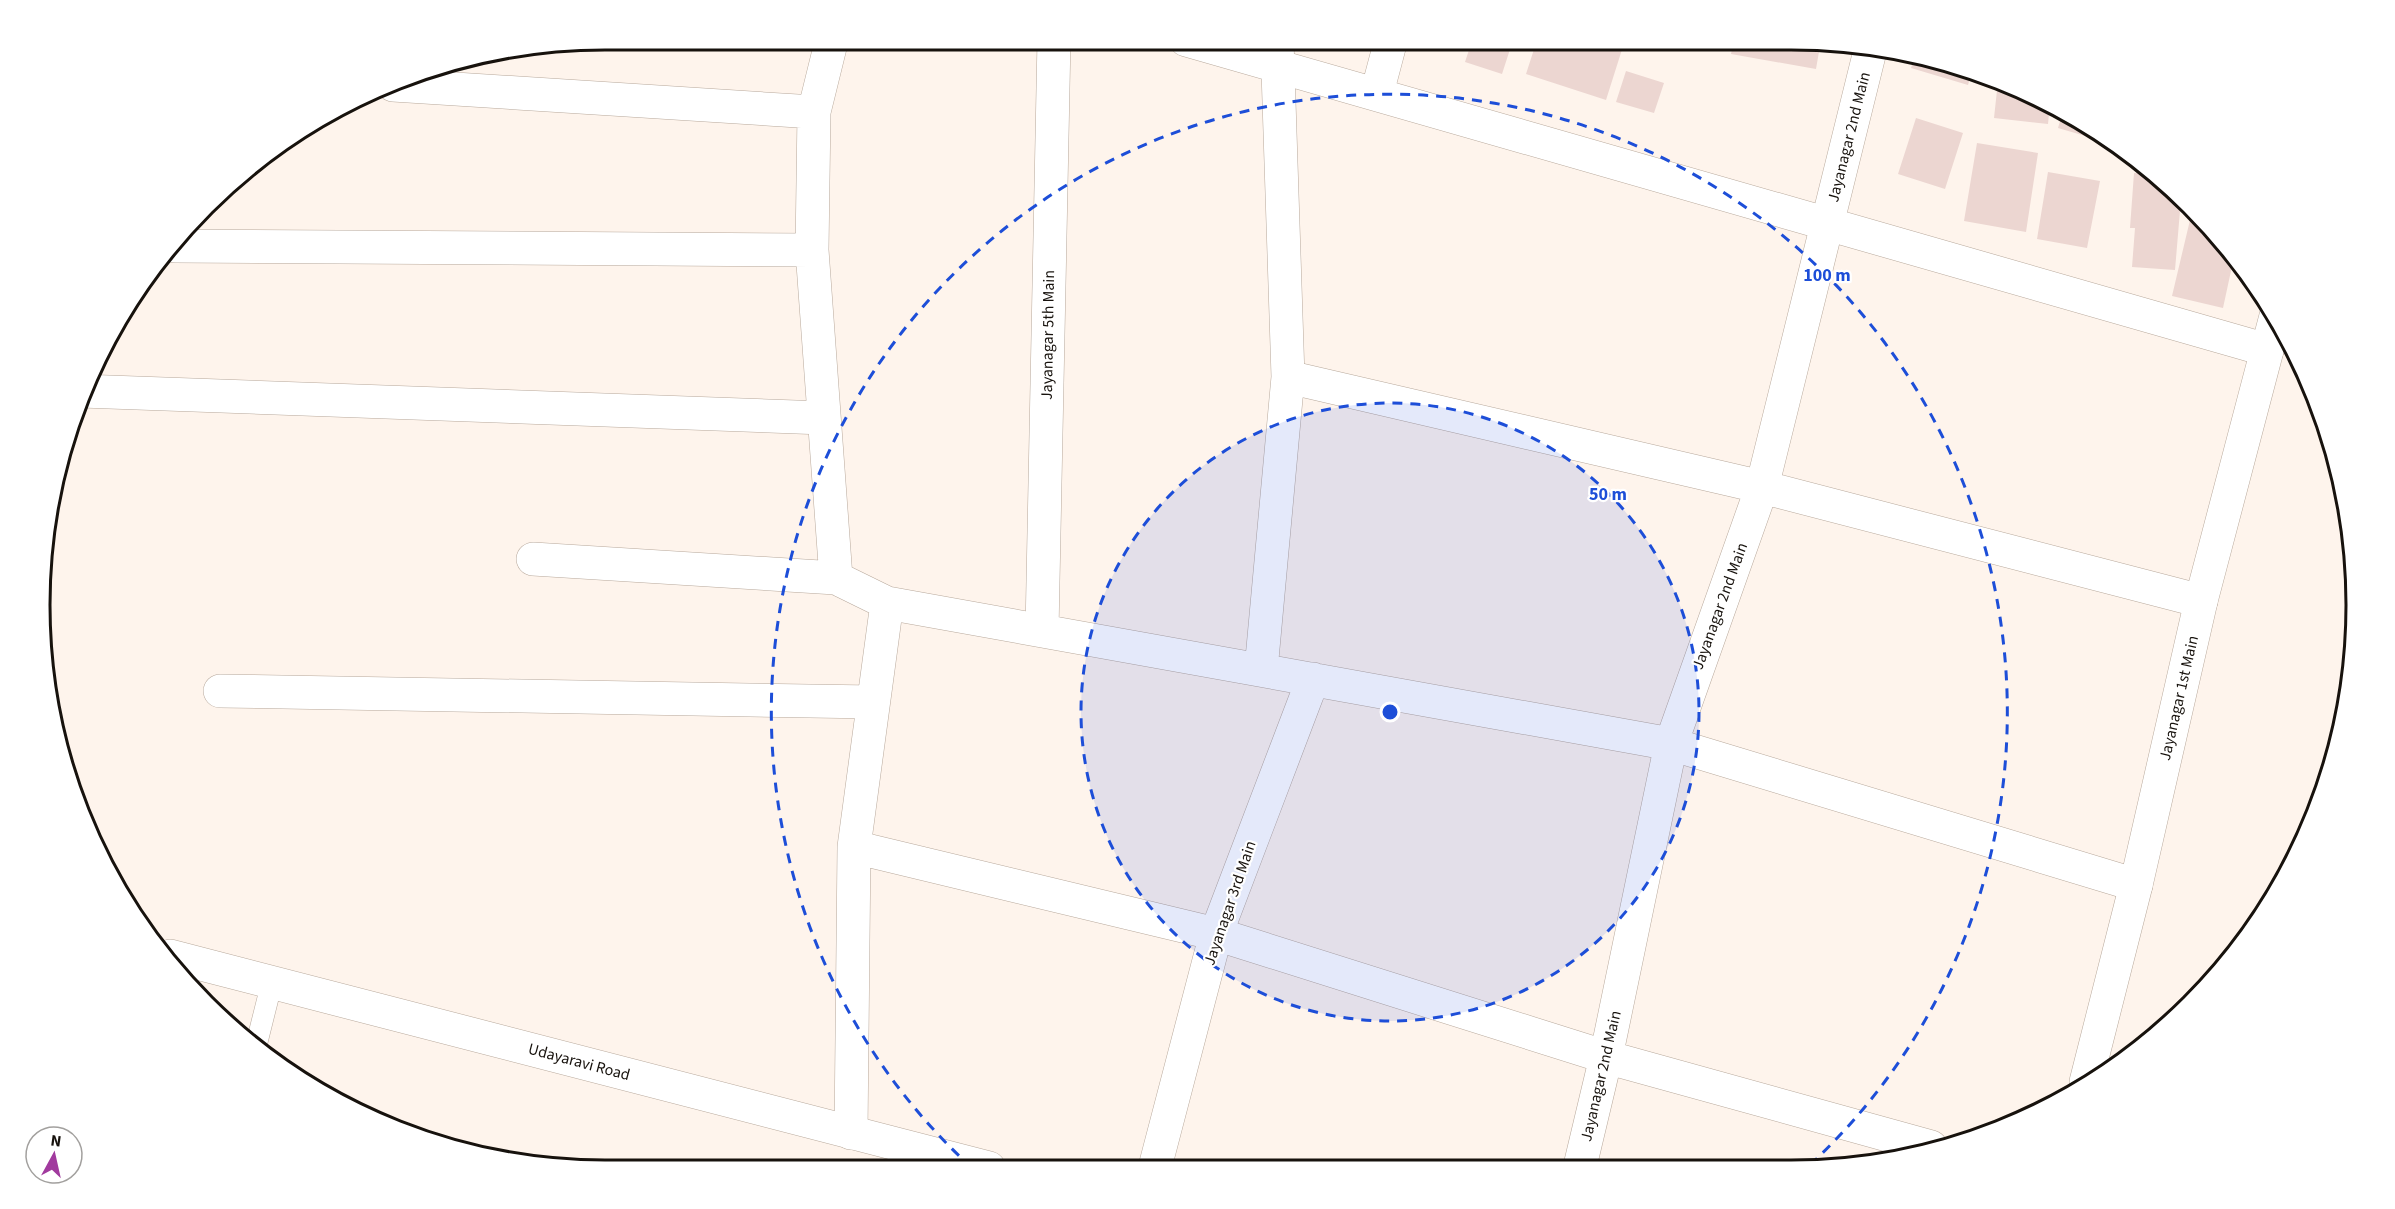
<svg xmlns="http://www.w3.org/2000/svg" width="2395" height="1209" viewBox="0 0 2395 1209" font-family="'Source Sans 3',sans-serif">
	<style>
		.building { fill: #ecd6d1 }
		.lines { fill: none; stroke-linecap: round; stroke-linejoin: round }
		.service-casing { stroke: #b8a99c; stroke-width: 22 }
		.minor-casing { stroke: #b8a99c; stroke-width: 34 }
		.tertiary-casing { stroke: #b8a99c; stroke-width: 34 }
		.service { stroke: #fff; stroke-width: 21 }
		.minor { stroke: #fff; stroke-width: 33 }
		.tertiary { stroke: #fff; stroke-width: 33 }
		.rail-casing { stroke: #827b75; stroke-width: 7 }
		.rail { stroke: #fff; stroke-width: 4.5; stroke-dasharray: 14; stroke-linecap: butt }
		.ring { fill: none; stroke: #1d4ed8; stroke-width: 3; stroke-dasharray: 10 8 }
		.labels { text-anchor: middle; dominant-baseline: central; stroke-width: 4.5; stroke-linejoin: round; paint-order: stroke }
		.street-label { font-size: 16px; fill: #17120d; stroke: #fff }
		.rim { fill: none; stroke: #17120d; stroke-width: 3 }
		.centre { fill: #1d4ed8; stroke: #fff; stroke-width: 3 }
		.ring-label { font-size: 18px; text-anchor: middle; font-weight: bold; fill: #1d4ed8; stroke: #fff; stroke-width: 4.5; stroke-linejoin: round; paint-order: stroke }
	</style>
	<rect width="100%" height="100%" fill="#fef4ec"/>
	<!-- building -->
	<path class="building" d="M1448,40H1513L1502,74L1465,62L1470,47Z
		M1537,40H1625L1606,100L1526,74Z
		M1734,40H1821L1816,69L1731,54Z
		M1915,55L1937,58L1972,71L1968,85L1911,68Z
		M1626,71L1664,83L1654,113L1616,102Z
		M1998,81L2050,103L2048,124L1994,118Z
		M2063,111L2116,144V145L2058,128Z
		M1916,118L1963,133L1945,189L1898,174Z
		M1977,143L2038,153L2026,232L1964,221Z
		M2048,172L2100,181L2087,248L2037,239Z
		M2134,173L2154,174L2181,199L2175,270L2132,267L2135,228H2130Z
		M2190,220L2208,224L2234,257L2223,308L2172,296Z"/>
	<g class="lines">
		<defs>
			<path id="service" d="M257,1042L272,982"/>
			<path id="minor" d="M1186,40L2267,350
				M1277,40L1288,377L1762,487L2201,601
				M393,85L814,112L832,39
				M1377,93L1391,40
				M814,112L812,250L836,578L887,603L854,847L1216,934L1606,1057L1931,1147
				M175,246L812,250
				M81,391L824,418
				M533,559L836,578
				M887,603L1671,744L2136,885
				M1042,631L1054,39
				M1261,670L1288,377
				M220,691L873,702
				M851,1133L854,847
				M1580,1166L1606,1057L1671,744L1762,487L1871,47
				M1155,1167L1216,934L1313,679"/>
			<path id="tertiary" d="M170,956L989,1168
				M2086,1082L2136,885L2201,601L2276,316"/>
		</defs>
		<!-- service casing -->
		<use href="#service" class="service-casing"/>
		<!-- minor casing -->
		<use href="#minor" class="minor-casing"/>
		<!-- tertiary casing -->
		<use href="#tertiary" class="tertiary-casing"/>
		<!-- service -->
		<use href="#service" class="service"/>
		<!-- minor -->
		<use href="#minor" class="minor"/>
		<!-- tertiary -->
		<use href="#tertiary" class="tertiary"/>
		<defs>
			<path id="rail" d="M2319,798L2346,692"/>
		</defs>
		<!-- rail casing -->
		<use href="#rail" class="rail-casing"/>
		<!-- rail -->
		<use href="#rail" class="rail"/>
	</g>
	<!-- distance rings -->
	<circle cx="1390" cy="712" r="309" fill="#1d4ed8" fill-opacity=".12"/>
	<g class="ring">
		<circle cx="1390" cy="712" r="309"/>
		<path d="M972 1168A618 618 0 1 1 1811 1164"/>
	</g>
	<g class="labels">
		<!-- street labels -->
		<g class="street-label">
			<text transform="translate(1849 137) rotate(-76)">Jayanagar 2nd Main</text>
			<text transform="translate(1048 335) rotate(-89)">Jayanagar 5th Main</text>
			<text transform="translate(1720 606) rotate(-70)">Jayanagar 2nd Main</text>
			<text transform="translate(2179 698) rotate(-77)">Jayanagar 1st Main</text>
			<text transform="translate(1230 903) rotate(-71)">Jayanagar 3rd Main</text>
			<text transform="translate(579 1062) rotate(15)">Udayaravi Road</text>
			<text transform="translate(1601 1076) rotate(-77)">Jayanagar 2nd Main</text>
		</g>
	</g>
	<!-- crop -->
	<path d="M0 0H2395V1209H0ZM605 50H1791A555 555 0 0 1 2346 605V605A555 555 0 0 1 1791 1160H605A555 555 0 0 1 50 605V605A555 555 0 0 1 605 50Z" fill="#fff" fill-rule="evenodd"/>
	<path class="rim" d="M605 50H1791A555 555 0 0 1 2346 605V605A555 555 0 0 1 1791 1160H605A555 555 0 0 1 50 605V605A555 555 0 0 1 605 50Z"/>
	<circle cx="1390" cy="712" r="9" class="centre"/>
	<g class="ring-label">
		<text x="1827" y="281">100 m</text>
		<text x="1608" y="500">50 m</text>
	</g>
	<!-- north arrow -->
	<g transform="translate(54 1155) rotate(8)"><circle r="28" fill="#ffffff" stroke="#a2a09e" stroke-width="1.5"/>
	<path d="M0-4.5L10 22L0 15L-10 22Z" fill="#a13a9e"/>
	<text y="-9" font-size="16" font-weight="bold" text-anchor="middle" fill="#17120d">N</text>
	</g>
</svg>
